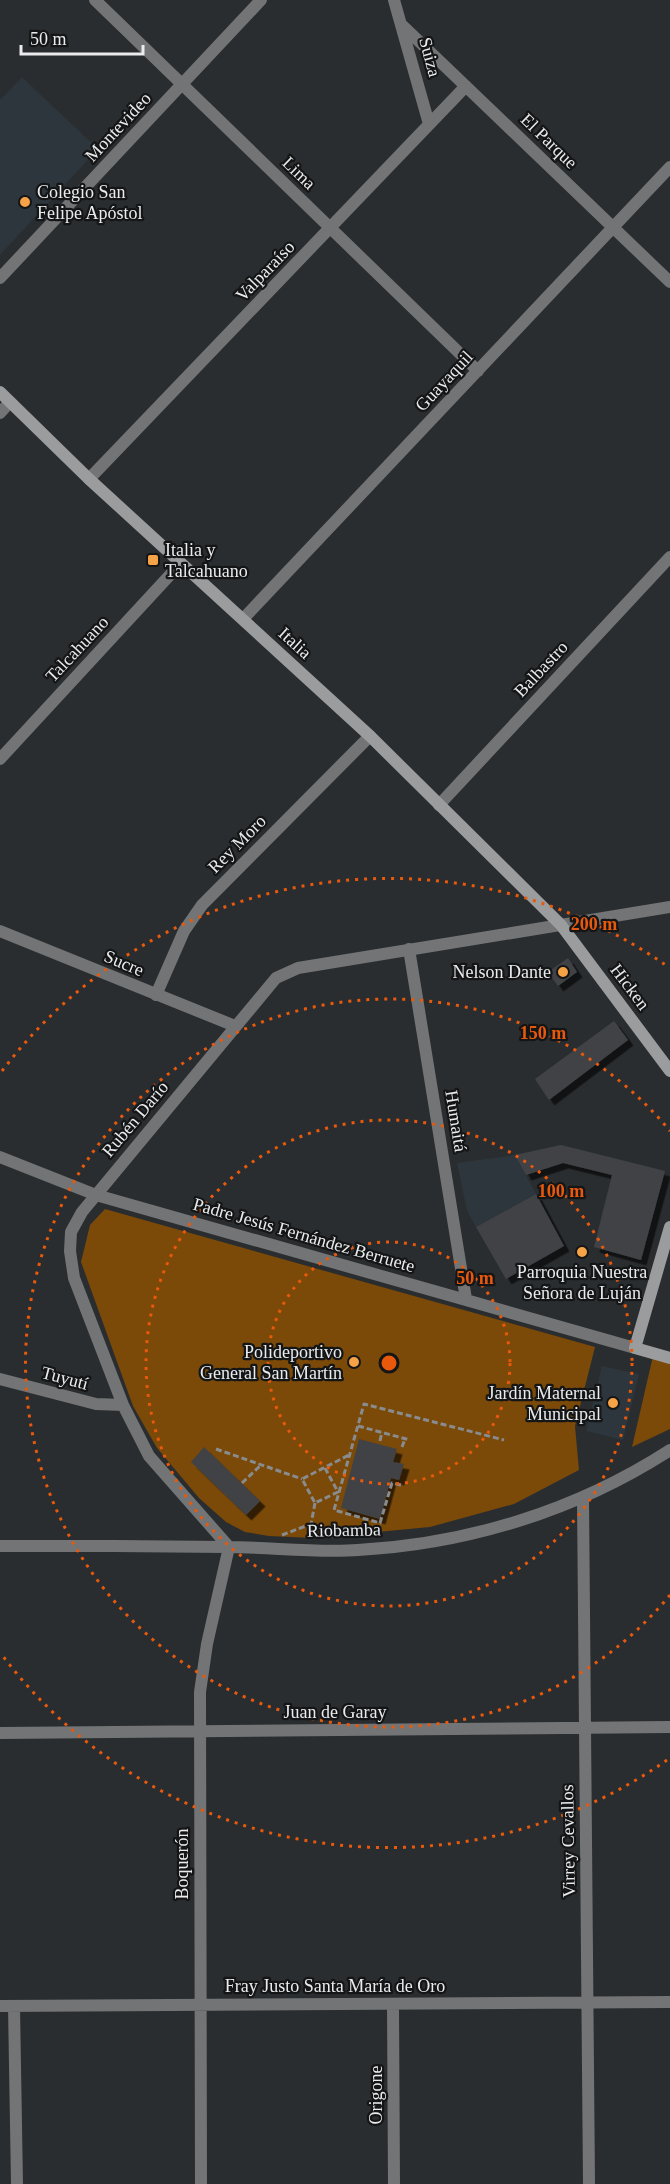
<svg xmlns="http://www.w3.org/2000/svg" width="670" height="2184" viewBox="0 0 670 2184" font-family="'Times New Roman',serif">
	<style>
		.built { fill: #2d363c }
		.green { fill: #7b4908 }
		.building { fill: #404345; filter: url(#shadow) }
		.lines { fill: none; stroke-linecap: round; stroke-linejoin: round }
		.path { stroke: #898c8e; stroke-width: 3; stroke-dasharray: 6 3; stroke-linecap: butt }
		.street { stroke: #727475; stroke-width: 12 }
		.secondary { stroke: #9a9c9e; stroke-width: 12 }
		.ring { fill: none; stroke: #e8590c; stroke-width: 3; stroke-dasharray: 3 6 }
		.poi-dot { fill: #f6a247; stroke: #141516; stroke-width: 2 }
		.labels { text-anchor: middle; dominant-baseline: central; stroke-width: 4.5; stroke-linejoin: round; paint-order: stroke }
		.street-label { font-size: 18px; fill: #e9ebed; stroke: #141516 }
		.poi-label { font-size: 18px; fill: #e9ebed; stroke: #141516; text-anchor: end }
		.centre { fill: #e8590c; stroke: #141516; stroke-width: 3 }
		.ring-label { font-size: 18px; text-anchor: middle; font-weight: bold; fill: #e8590c; stroke: #141516; stroke-width: 4.5; stroke-linejoin: round; paint-order: stroke }
	</style>
	<defs>
		<filter id="shadow"><feDropShadow dx="5.5" dy="5.5" stdDeviation="0" flood-color="#0009"/></filter>
	</defs>
	<rect width="100%" height="100%" fill="#2a2d2f"/>
	<!-- built -->
	<path class="built" d="M22,77L98,149L0,255V100Z
		M515,1155L536,1194L476,1227L467,1211L457,1163Z
		M602,1366L639,1374L623,1440L586,1431Z"/>
	<!-- green -->
	<path class="green" d="M105,1209L595,1347L575,1426L579,1470L514,1504L430,1527L314,1538L269,1536L245,1532L226,1522L199,1498L157,1448L133,1406L81,1262L90,1225Z
		M653,1356L670,1361V1429L632,1447Z"/>
	<!-- building -->
	<path class="building" d="M568,958L577,972L558,986L548,972Z
		M614,1021L628,1040L549,1100L535,1079Z
		M561,1145L665,1171L641,1260L594,1247L612,1175L563,1163L526,1175L515,1155Z
		M536,1194L564,1246L506,1279L476,1227Z
		M359,1439L397,1449L393,1462L404,1464L399,1480L391,1478L380,1519L341,1508Z
		M204,1447L260,1501L246,1515L191,1462Z"/>
	<g class="lines">
		<!-- path -->
		<path class="path" d="M358,1426L410,1440
			M380,1441L382,1432
			M402,1447L405,1439
			M216,1449L302,1479
			M325,1468L338,1492L315,1503L302,1479L349,1455
			M242,1483L261,1465
			M401,1485L392,1483L380,1523L334,1510L364,1404L504,1440
			M315,1503L311,1524L333,1537
			M282,1535L311,1524"/>
		<!-- street -->
		<path class="street" d="M95,0L478,371
			M394,0L429,124
			M403,26L670,282
			M0,278L261,0
			M0,413L10,402
			M89,479L466,86
			M243,619L670,167
			M0,759L181,563
			M439,805L670,557
			M0,931L235,1026
			M409,949L466,1299
			M156,995L184,931L202,905L370,736
			M0,1157L96,1195L635,1348
			M0,1379L96,1404L123,1405
			M583,1498L589,2184
			M0,1546C76,1546 151,1546 227,1547C270,1547 315,1553 358,1550C469,1544 577,1510 670,1450
			M229,1547L149,1456L123,1405L74,1278L70,1251L71,1232L82,1212L276,978L298,968L670,907
			M0,1733L670,1727
			M393,2005L394,2184
			M0,2006L670,2002
			M14,2006L17,2184
			M201,2184L200,1692L207,1644L229,1547"/>
		<!-- secondary -->
		<path class="secondary" d="M0,392L89,479L370,736L561,925L670,1071
			M670,1227L635,1348L670,1358"/>
	</g>
	<!-- distance rings -->
	<g class="ring">
		<circle cx="389" cy="1363" r="121"/>
		<circle cx="389" cy="1363" r="243"/>
		<path d="M670 1595A364 364 0 1 1 670 1131"/>
		<path d="M667 1760A485 485 0 0 1 2 1655M2 1071A485 485 0 0 1 667 966"/>
	</g>
	<!-- markers -->
	<g class="poi-dot">
		<circle cx="25" cy="202" r="6"/>
		<rect x="147" y="554" width="12" height="12" rx="3"/>
		<circle cx="563" cy="972" r="6"/>
		<circle cx="582" cy="1252" r="6"/>
		<circle cx="354" cy="1362" r="6"/>
		<circle cx="613" cy="1403" r="6"/>
	</g>
	<g class="labels">
		<!-- street labels -->
		<g class="street-label">
			<text transform="translate(430 57) rotate(75)">Suiza</text>
			<text transform="translate(118 127) rotate(-47)">Montevideo</text>
			<text transform="translate(549 141) rotate(44)">El Parque</text>
			<text transform="translate(299 173) rotate(44)">Lima</text>
			<text transform="translate(265 271) rotate(-46)">Valparaíso</text>
			<text transform="translate(444 381) rotate(-47)">Guayaquil</text>
			<text transform="translate(295 643) rotate(42)">Italia</text>
			<text transform="translate(77 649) rotate(-47)">Talcahuano</text>
			<text transform="translate(541 669) rotate(-47)">Balbastro</text>
			<text transform="translate(237 844) rotate(-45)">Rey Moro</text>
			<text transform="translate(124 963) rotate(23)">Sucre</text>
			<text transform="translate(630 987) rotate(53)">Hicken</text>
			<text transform="translate(135 1119) rotate(-50)">Rubén Darío</text>
			<text transform="translate(456 1121) rotate(81)">Humaitá</text>
			<text transform="translate(304 1235) rotate(16)">Padre Jesús Fernández Berruete</text>
			<text transform="translate(65 1378) rotate(15)">Tuyutí</text>
			<text transform="translate(344 1530) rotate(-1)">Riobamba</text>
			<text x="335" y="1712">Juan de Garay</text>
			<text transform="translate(568 1841) rotate(-91)">Virrey Cevallos</text>
			<text transform="translate(182 1864) rotate(-90)">Boquerón</text>
			<text x="335" y="1986">Fray Justo Santa María de Oro</text>
			<text transform="translate(376 2095) rotate(-90)">Origone</text>
		</g>
		<!-- poi labels -->
		<g class="poi-label">
			<text x="37" y="192" text-anchor="start">Colegio San<tspan x="37" dy="21">Felipe Apóstol</tspan></text>
			<text x="165" y="550" text-anchor="start">Italia y<tspan x="165" dy="21">Talcahuano</tspan></text>
			<text x="551" y="972">Nelson Dante</text>
			<text x="582" y="1272" text-anchor="middle">Parroquia Nuestra<tspan x="582" dy="21">Señora de Luján</tspan></text>
			<text x="342" y="1352">Polideportivo<tspan x="342" dy="21">General San Martín</tspan></text>
			<text x="601" y="1393">Jardín Maternal<tspan x="601" dy="21">Municipal</tspan></text>
		</g>
	</g>
	<circle cx="389" cy="1363" r="9" class="centre"/>
	<g class="ring-label">
		<text x="594" y="930">200 m</text>
		<text x="543" y="1039">150 m</text>
		<text x="561" y="1197">100 m</text>
		<text x="475" y="1284">50 m</text>
	</g>
	<!-- scale -->
	<path d="M21 45v9h122v-9" fill="none" stroke="#e9ebed" stroke-width="3"/>
	<text x="30" y="45" font-size="18" fill="#e9ebed" stroke="#141516" stroke-width="4.5" paint-order="stroke">50 m</text>
</svg>
